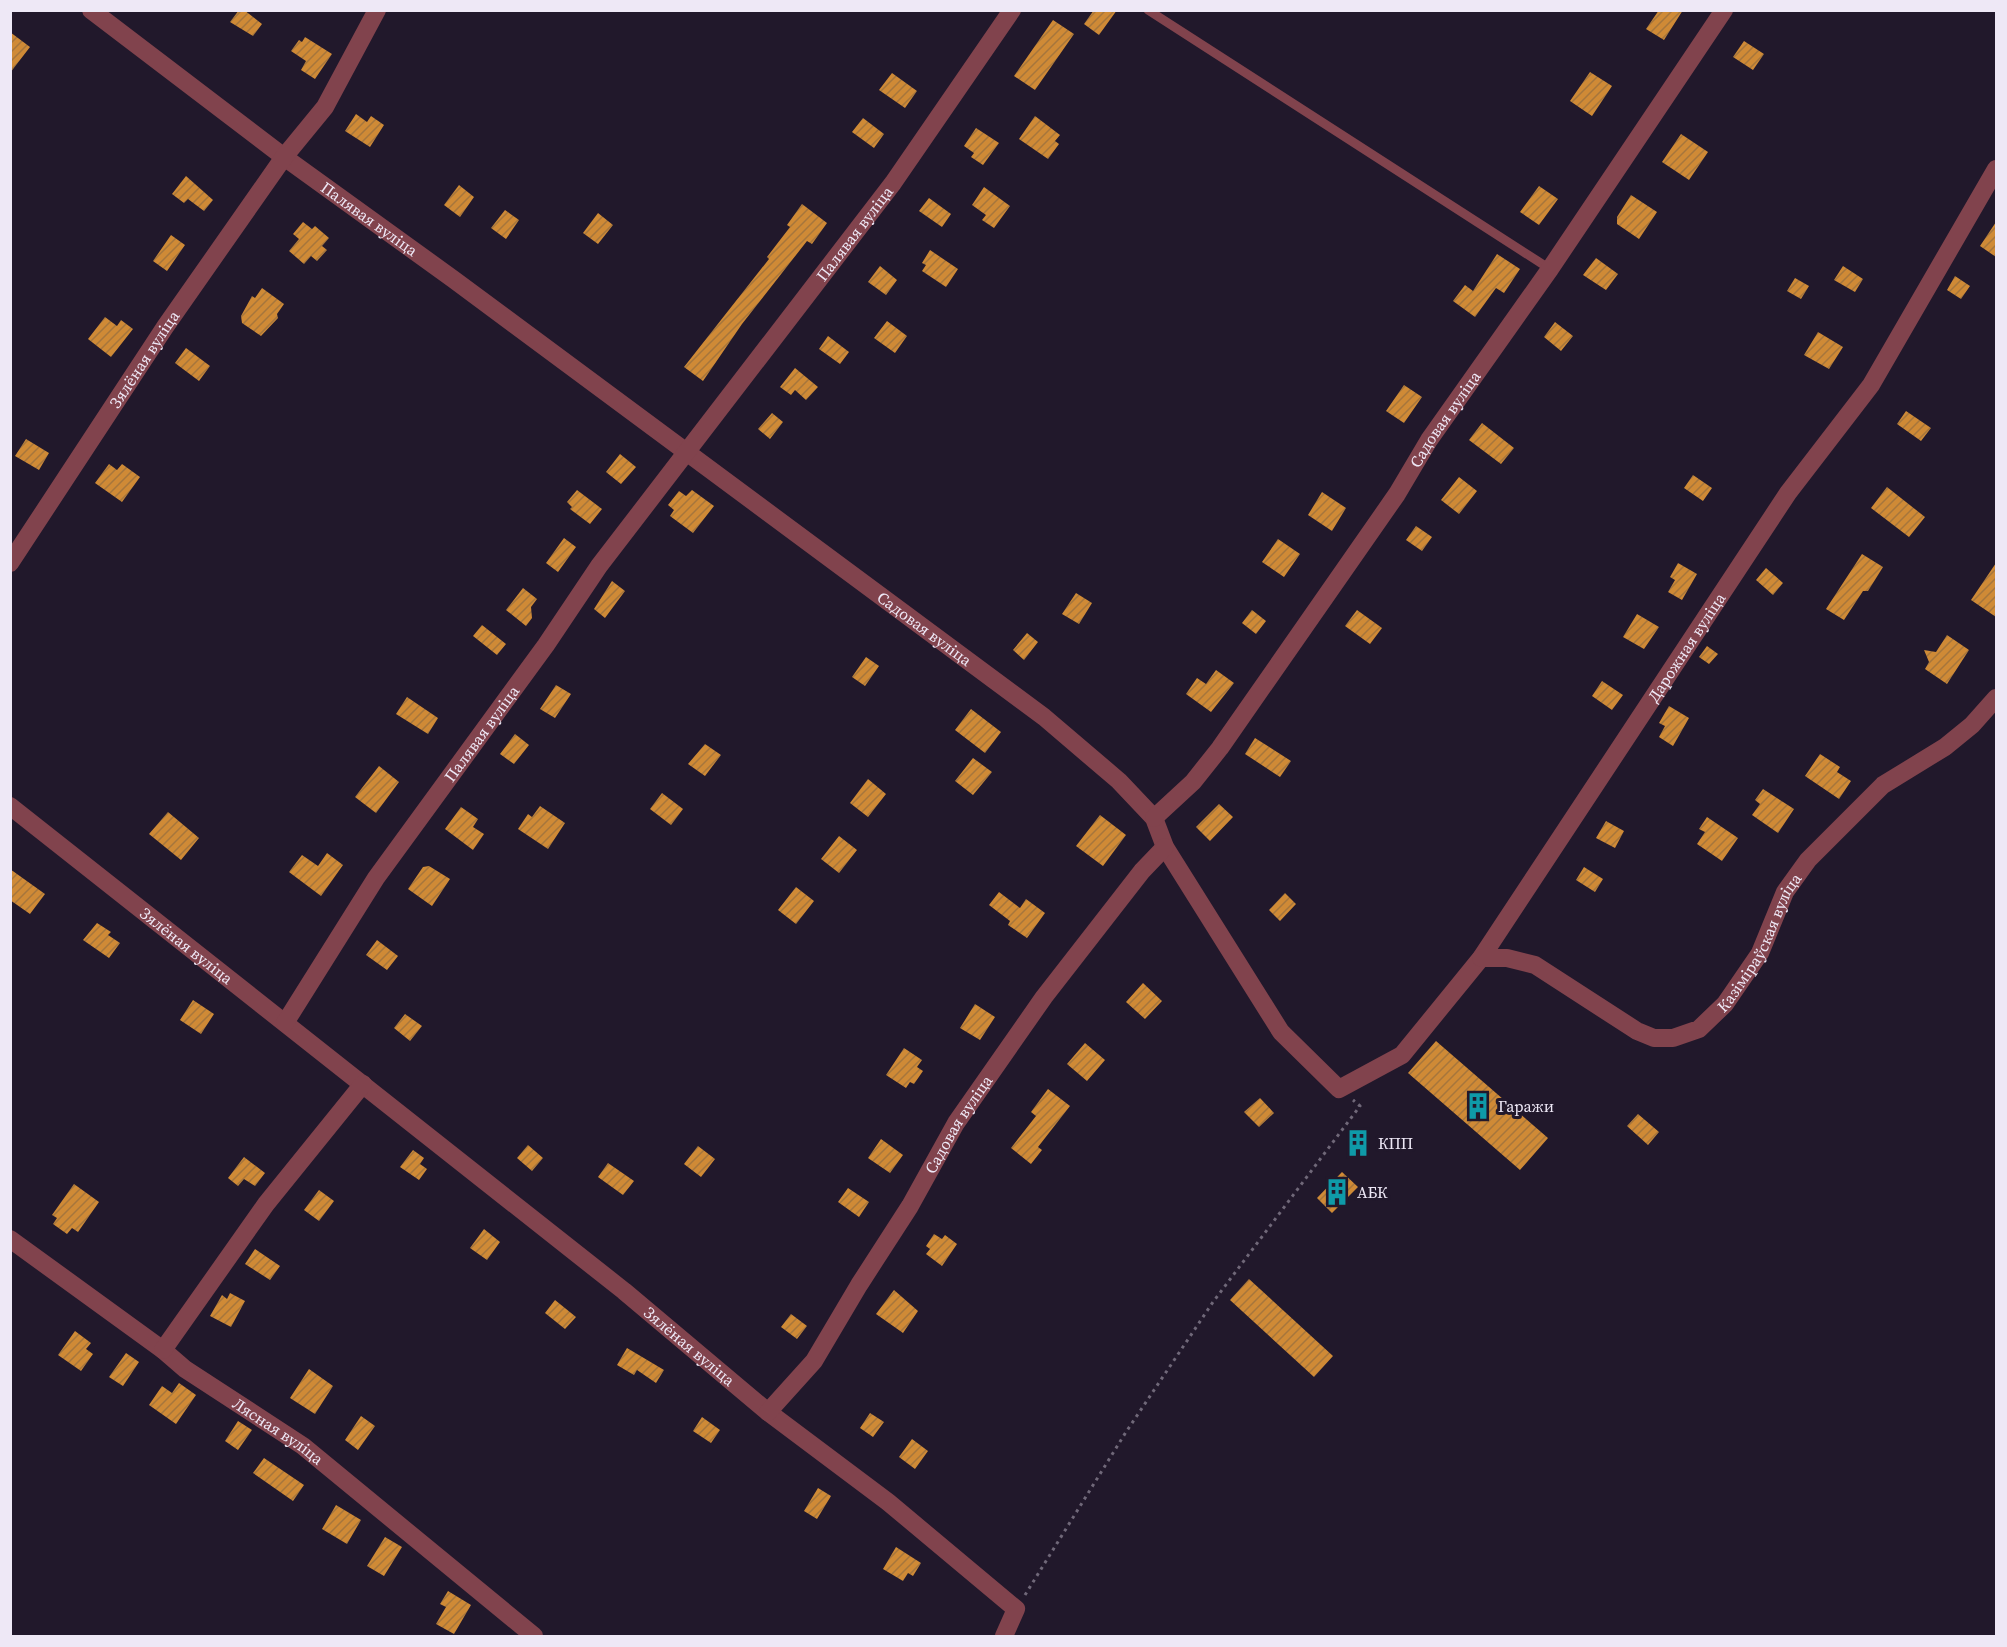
<svg xmlns="http://www.w3.org/2000/svg" width="2007" height="1647" viewBox="0 0 2007 1647" font-family="'Source Serif 4',serif">
	<style>
		.building { fill: url(#building-hatch) }
		.lines { fill: none; stroke-linecap: round; stroke-linejoin: round }
		.path { stroke: #706879; stroke-width: 3; stroke-dasharray: 3 4.5; stroke-linecap: butt }
		.lane { stroke: #81434d; stroke-width: 9 }
		.street { stroke: #81434d; stroke-width: 18 }
		.labels { text-anchor: middle; dominant-baseline: central; stroke-width: 6; stroke-linejoin: round; paint-order: stroke }
		.street-label { font-size: 16px; fill: #eee8f6; stroke: #21182b }
		.poi-label { font-size: 16px; fill: #eee8f6; stroke: #21182b; text-anchor: start }
	</style>
	<defs>
		<pattern id="building-hatch" width="6" height="6" patternUnits="userSpaceOnUse" patternTransform="scale(1.5)"><rect width="6" height="6" fill="#cf8a36"/><path d="M-1 1l2-2M0 6l6-6M5 7l2-2" fill="none" stroke="#a6763c"/></pattern>
	</defs>
	<rect width="100%" height="100%" fill="#21182b"/>
	<!-- building -->
	<path class="building" d="M239,10H244L262,24L253,36L230,22Z
		M1094,10H1117L1099,35L1084,24Z
		M1659,10H1683L1664,40L1646,29Z
		M1053,20L1074,34L1035,90L1014,76Z
		M10,32L30,47L10,73Z
		M305,37L332,54L315,79L301,70L306,61L291,51L299,40L302,42Z
		M1744,41L1764,54L1753,70L1733,57Z
		M1590,72L1612,86L1592,116L1570,101Z
		M892,73L917,91L905,108L879,90Z
		M356,114L367,122L371,116L384,125L370,147L345,131Z
		M1035,116L1060,135L1055,141L1059,144L1048,159L1019,139Z
		M863,118L884,134L874,148L852,132Z
		M976,128L999,143L983,165L971,157L974,153L964,146Z
		M1681,134L1708,152L1689,180L1662,162Z
		M186,176L213,200L204,211L188,199L184,203L172,194Z
		M459,185L474,197L460,217L444,205Z
		M1539,186L1558,199L1539,225L1520,212Z
		M984,187L1010,206L994,228L982,220L986,215L972,205Z
		M1631,195L1657,212L1639,239L1617,224V217Z
		M929,198L951,214L942,227L919,211Z
		M802,204L827,223L812,244L807,241L742,324L703,381L684,367L769,259L767,257L790,227L787,225Z
		M505,210L519,220L506,239L491,228Z
		M598,213L613,225L598,244L583,233Z
		M303,222L312,229L315,226L329,238L322,246L327,250L317,261L311,256L304,264L289,251L299,239L293,234Z
		M1996,222V257L1980,246Z
		M171,235L185,245L167,271L153,261Z
		M930,250L958,269L946,287L922,271L926,265L922,263Z
		M1497,254L1520,269L1504,293L1496,288L1475,317L1453,301L1465,285L1473,291Z
		M1596,258L1618,274L1606,290L1583,275Z
		M880,266L897,280L886,295L868,282Z
		M1843,266L1863,279L1855,292L1834,280Z
		M1955,276L1970,286L1961,299L1947,290Z
		M1795,278L1809,286L1801,299L1787,291Z
		M262,288L284,304L277,314L278,318L261,336L242,323L241,316L252,296L255,298Z
		M105,317L117,326L121,320L133,329L111,357L88,339Z
		M887,321L907,336L895,353L874,338Z
		M1555,322L1573,336L1561,351L1544,337Z
		M1818,332L1843,347L1829,369L1804,355Z
		M828,336L849,352L840,364L819,349Z
		M186,348L210,366L199,381L175,363Z
		M795,368L818,387L806,400L795,390L791,395L780,387Z
		M1404,385L1422,397L1404,423L1386,411Z
		M1906,411L1931,428L1921,441L1897,424Z
		M772,413L783,422L770,439L758,429Z
		M1482,423L1514,448L1501,464L1469,440Z
		M26,439L49,453L39,470L15,456Z
		M620,454L636,467L621,484L606,472Z
		M109,464L117,470L122,464L140,477L122,502L95,483Z
		M1693,475L1712,488L1703,501L1684,488Z
		M1459,477L1477,491L1459,514L1441,500Z
		M1887,487L1925,517L1909,537L1871,508Z
		M577,490L602,509L590,524L570,509L572,507L567,502Z
		M692,490L714,506L693,533L670,516L674,510L668,505L679,491L686,496Z
		M1322,492L1346,508L1332,531L1308,515Z
		M1416,526L1432,537L1422,551L1406,540Z
		M564,538L576,547L558,572L546,563Z
		M1278,539L1300,554L1284,577L1262,562Z
		M1862,554L1883,567L1868,591H1863L1844,620L1826,609Z
		M1678,563L1697,574L1682,600L1668,592L1675,580L1670,577Z
		M1996,563V617L1971,600Z
		M1766,568L1783,583L1773,595L1756,580Z
		M612,581L625,591L605,618L594,609Z
		M523,588L537,599L531,607L532,618L526,626L506,610Z
		M1076,593L1092,603L1079,624L1062,614Z
		M1252,610L1266,621L1256,634L1242,623Z
		M1357,610L1382,628L1370,644L1345,626Z
		M1637,614L1659,627L1644,649L1623,637Z
		M482,625L506,644L497,655L473,636Z
		M1027,633L1038,642L1024,660L1013,650Z
		M1947,635L1969,650L1947,684L1925,669L1929,662L1924,650L1936,652Z
		M1707,646L1718,654L1709,664L1699,657Z
		M866,657L879,666L865,686L852,677Z
		M1216,670L1234,683L1211,712L1186,694L1197,678L1206,684Z
		M1602,681L1623,695L1612,710L1592,696Z
		M556,685L571,694L555,718L540,709Z
		M407,697L438,718L428,734L396,714Z
		M1669,706L1689,718L1673,746L1659,737L1665,726L1659,723Z
		M971,709L1001,732L985,753L955,730Z
		M515,734L529,745L514,764L500,754Z
		M1255,738L1291,761L1280,777L1245,754Z
		M705,744L721,755L705,776L688,764Z
		M1820,754L1840,767L1837,772L1851,781L1839,799L1805,776Z
		M973,758L992,772L973,795L955,781Z
		M379,766L399,782L376,813L355,797Z
		M868,779L886,794L868,817L850,803Z
		M1763,789L1794,809L1778,833L1752,815L1760,804L1755,800Z
		M662,793L683,809L671,825L650,809Z
		M1219,804L1233,817L1210,841L1196,827Z
		M540,806L565,823L548,849L518,829L528,814L532,817Z
		M461,807L478,819L473,827L484,834L473,850L445,829Z
		M168,812L199,838L181,860L149,834Z
		M1100,815L1126,835L1103,866L1076,846Z
		M1707,817L1738,838L1722,861L1697,844L1705,832L1699,829Z
		M1606,821L1624,831L1615,848L1596,838Z
		M839,836L857,850L839,873L821,859Z
		M327,853L343,865L321,896L289,872L302,855L318,866Z
		M429,866L450,879L432,906L408,889L423,867Z
		M1584,867L1603,879L1595,892L1576,880Z
		M10,869L45,894L30,914L10,900Z
		M796,887L814,901L796,924L778,910Z
		M999,892L1020,908L1026,899L1045,913L1027,938L1008,925L1010,921L989,905Z
		M1285,893L1296,904L1280,921L1269,910Z
		M97,923L111,932L108,935L120,943L109,958L83,940Z
		M377,940L398,956L387,970L366,955Z
		M1143,983L1162,1001L1145,1019L1126,1002Z
		M193,1000L214,1014L201,1034L180,1020Z
		M975,1004L995,1017L980,1040L960,1028Z
		M405,1014L422,1026L410,1041L394,1028Z
		M1436,1041L1548,1138L1520,1170L1408,1073Z
		M1085,1043L1105,1060L1087,1081L1067,1064Z
		M904,1048L922,1060L917,1067L923,1071L914,1084L910,1082L906,1088L886,1075Z
		M1048,1089L1070,1106L1038,1147L1042,1150L1031,1164L1011,1148L1036,1116L1031,1112Z
		M1260,1098L1274,1113L1259,1127L1244,1112Z
		M1638,1114L1659,1132L1648,1145L1627,1126Z
		M881,1139L903,1155L890,1173L868,1158Z
		M528,1145L543,1158L532,1171L517,1158Z
		M698,1146L715,1159L701,1177L684,1164Z
		M413,1150L424,1158L420,1164L427,1169L419,1180L400,1167Z
		M244,1157L265,1173L255,1186L244,1179L238,1186L228,1178Z
		M608,1163L634,1181L623,1195L598,1177Z
		M1342,1172L1358,1187L1332,1213L1317,1198Z
		M74,1184L99,1202L78,1232L72,1228L67,1234L53,1224L57,1218L52,1215Z
		M848,1188L869,1202L859,1217L838,1202Z
		M319,1190L334,1201L319,1221L304,1210Z
		M484,1229L500,1242L487,1260L470,1248Z
		M934,1234L942,1239L945,1235L957,1244L942,1266L926,1254L930,1249L926,1246Z
		M255,1249L280,1266L270,1280L245,1264Z
		M1249,1279L1333,1356L1314,1377L1230,1300Z
		M894,1290L918,1311L903,1333L876,1314Z
		M230,1293L245,1301L231,1327L210,1316L222,1295L227,1299Z
		M555,1300L576,1317L565,1329L545,1313Z
		M791,1314L807,1326L797,1339L781,1327Z
		M75,1331L91,1343L86,1349L93,1354L81,1371L58,1355Z
		M627,1348L664,1370L656,1383L637,1370L634,1375L617,1365Z
		M126,1353L139,1362L123,1386L109,1377Z
		M309,1369L333,1386L315,1414L290,1398Z
		M179,1383L196,1395L176,1424L149,1405L162,1386L172,1393Z
		M870,1413L884,1422L873,1437L860,1428Z
		M361,1416L375,1426L358,1450L345,1440Z
		M702,1417L720,1430L711,1443L693,1431Z
		M238,1421L252,1430L238,1450L225,1441Z
		M912,1439L928,1451L915,1469L899,1457Z
		M264,1458L304,1485L293,1501L253,1473Z
		M818,1488L831,1496L817,1519L804,1511Z
		M336,1505L361,1520L347,1544L322,1529Z
		M385,1537L402,1547L384,1576L367,1566Z
		M896,1547L921,1563L913,1576L908,1573L903,1581L883,1569Z
		M448,1591L471,1605L454,1634L436,1624L446,1607L440,1604Z"/>
	<g class="lines">
		<!-- path -->
		<path class="path" d="M1025,1595L1126,1432L1213,1302L1360,1106L1353,1100"/>
		<!-- lane -->
		<path class="lane" d="M1148,10L1550,269"/>
		<!-- street -->
		<g class="street">
			<path id="s1" d="M91,10L284,157L453,279L1044,717L1119,781L1154,818L1165,847L1281,1032L1339,1089L1402,1055L1481,958L1788,493L1871,385L1996,169"/>
			<path id="s2" d="M10,563L165,327L284,157L325,107L377,10"/>
			<path id="s3" d="M10,806L624,1291L768,1412L888,1502L1016,1609L1004,1636"/>
			<path id="s4" d="M1154,818L1193,782L1220,748L1397,494L1429,440L1550,269L1724,10"/>
			<path id="s5" d="M1481,958H1507L1535,965L1637,1031L1654,1038H1673L1699,1029L1725,1004L1760,953L1785,892L1808,860L1883,785L1945,747L1972,725L1996,698"/>
			<path id="s6" d="M285,1023L376,878L546,645L599,566L893,183L1012,10"/>
			<path id="s7" d="M10,1239L163,1350L185,1369L303,1446L534,1636"/>
			<path d="M163,1350L266,1204L363,1084"/>
			<path id="s8" d="M768,1412L814,1361L859,1285L910,1206L956,1123L1044,997L1142,871L1165,847"/>
		</g>
	</g>
	<!-- icons -->
	<defs>
		<symbol id="building-bare" viewBox="-9 -9 18 18"><path d="M-4-6H4V6H1V3H-1V6H-4ZM-2.5-4.3h1.7v1.8h-1.7ZM.8-4.3h1.7v1.8H.8ZM-2.5-1h1.7V.8h-1.7ZM.8-1h1.7V.8H.8Z" fill="#0f9aa8" stroke="#21182b" stroke-width="2.5" paint-order="stroke"/></symbol>
	</defs>
	<g fill-rule="evenodd">
		<use href="#building-bare" x="1459" y="1087" width="38" height="38"/>
		<use href="#building-bare" x="1339" y="1124" width="38" height="38"/>
		<use href="#building-bare" x="1318" y="1173" width="38" height="38"/>
	</g>
	<g class="labels">
		<!-- street labels -->
		<g class="street-label">
			<text stroke="none"><textPath href="#s1" startOffset="348">Палявая вуліца</textPath></text>
			<text stroke="none"><textPath href="#s6" startOffset="974">Палявая вуліца</textPath></text>
			<text stroke="none"><textPath href="#s2" startOffset="244">Зялёная вуліца</textPath></text>
			<text stroke="none"><textPath href="#s4" startOffset="495">Садовая вуліца</textPath></text>
			<text stroke="none"><textPath href="#s1" startOffset="1038">Садовая вуліца</textPath></text>
			<text stroke="none"><textPath href="#s1" startOffset="2236">Дарожная вуліца</textPath></text>
			<text stroke="none"><textPath href="#s6" startOffset="350">Палявая вуліца</textPath></text>
			<text stroke="none"><textPath href="#s5" startOffset="348">Казіміраўская вуліца</textPath></text>
			<text stroke="none"><textPath href="#s3" startOffset="225">Зялёная вуліца</textPath></text>
			<text stroke="none"><textPath href="#s8" startOffset="346">Садовая вуліца</textPath></text>
			<text stroke="none"><textPath href="#s3" startOffset="868">Зялёная вуліца</textPath></text>
			<text stroke="none"><textPath href="#s7" startOffset="330">Лясная вуліца</textPath></text>
		</g>
		<!-- poi labels -->
		<g class="poi-label">
			<text x="1498" y="1106">Гаражи</text>
			<text x="1378" y="1143">КПП</text>
			<text x="1357" y="1192">АБК</text>
		</g>
	</g>
	<!-- border -->
	<rect width="2007" height="1647" fill="none" stroke="#eee8f6" stroke-width="24"/>
</svg>
